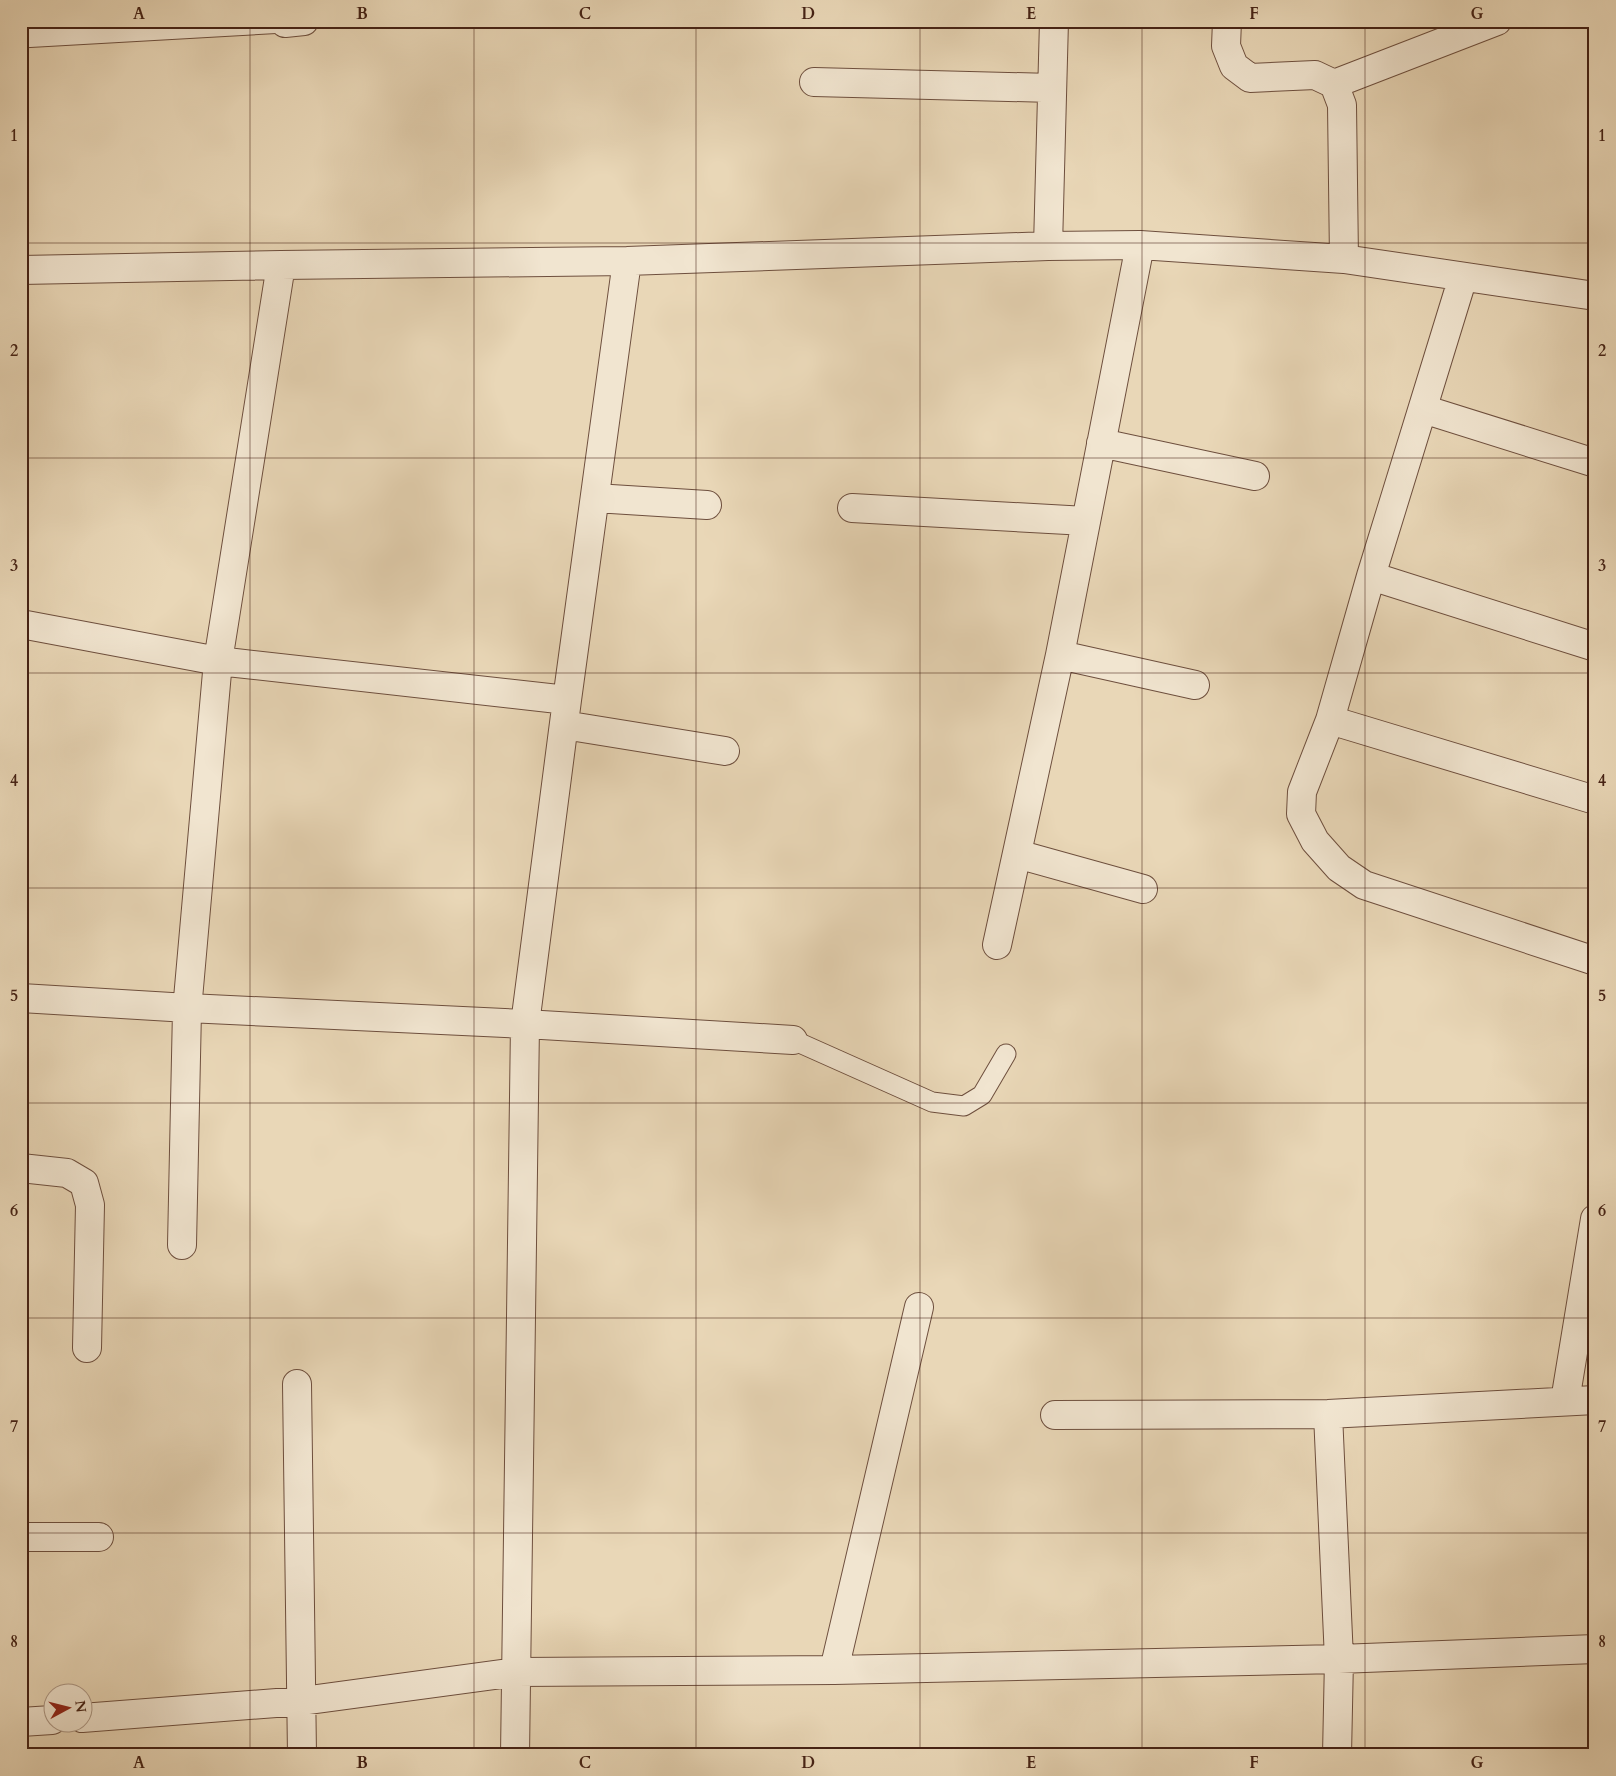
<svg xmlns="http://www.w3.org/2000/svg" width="1616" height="1776" viewBox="0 0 1616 1776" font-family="Cardo,serif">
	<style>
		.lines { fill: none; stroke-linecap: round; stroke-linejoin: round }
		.service-casing { stroke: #6e4f3e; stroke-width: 21 }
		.minor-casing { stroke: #6e4f3e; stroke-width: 30 }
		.service { stroke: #f1e5d0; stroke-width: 19 }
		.minor { stroke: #f1e5d0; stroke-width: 28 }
		.grid { fill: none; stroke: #452215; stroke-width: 1; stroke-opacity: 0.55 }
		.neatline { fill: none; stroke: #452215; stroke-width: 2 }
		.grid-label { font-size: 16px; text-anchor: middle; font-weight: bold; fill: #452215 }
	</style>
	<rect width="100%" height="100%" fill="#e9d7b7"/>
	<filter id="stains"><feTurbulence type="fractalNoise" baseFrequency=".004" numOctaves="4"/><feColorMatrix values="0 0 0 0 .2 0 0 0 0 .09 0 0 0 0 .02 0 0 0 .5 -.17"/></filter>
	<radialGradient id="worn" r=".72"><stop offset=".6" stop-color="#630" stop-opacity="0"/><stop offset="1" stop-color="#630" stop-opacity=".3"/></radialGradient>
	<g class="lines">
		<defs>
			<path id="service" d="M21,38L285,23L284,21
				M793,1040L932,1102L964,1106L982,1095L1006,1054"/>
			<path id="minor" d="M1227,21L1226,46L1234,66L1250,78L1315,75L1334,84L1342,105L1344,259
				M285,23L304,21
				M814,82L1052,88
				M1334,84L1497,21
				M1048,246L1054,21
				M21,270L281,265L627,261L1048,246L1140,245L1344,259L1595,296
				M1463,277L1371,576L1330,720L1302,792L1301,814L1315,841L1339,868L1364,885L1595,961
				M1423,409L1595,463
				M1101,443L1255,476
				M595,498L707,505
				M852,508L1086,521
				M1371,576L1595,647
				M21,624L218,661L567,700
				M1060,655L1195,685
				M1330,720L1595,800
				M564,725L725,751
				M1017,854L1143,889
				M997,945L1060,655L1140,245
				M21,998L188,1008L525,1024L793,1040
				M21,1168L67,1173L84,1183L90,1205L87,1348
				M182,1245L187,1010L218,661L281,265
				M297,1384L302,1755
				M1565,1401L1595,1219
				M1328,1414L1339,1659L1337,1755
				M1055,1415L1328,1414L1595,1400
				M21,1537H99
				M834,1670L919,1307
				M82,1718L302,1701L516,1672L834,1670L1339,1659L1595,1649
				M21,1722L52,1720
				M515,1755L525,1024L567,700L627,261"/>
		</defs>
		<!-- service casing -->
		<use href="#service" class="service-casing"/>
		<!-- minor casing -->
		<use href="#minor" class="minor-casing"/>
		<!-- service -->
		<use href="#service" class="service"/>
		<!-- minor -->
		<use href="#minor" class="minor"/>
	</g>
	<!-- grid -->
	<path class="grid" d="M250,21V1755M474,21V1755M696,21V1755M920,21V1755M1142,21V1755M1365,21V1755M21,243H1595M21,458H1595M21,673H1595M21,888H1595M21,1103H1595M21,1318H1595M21,1533H1595"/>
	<!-- margin -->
	<rect width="1616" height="1776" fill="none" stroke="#e9d7b7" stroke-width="55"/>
	<!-- north arrow -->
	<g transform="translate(68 1708) rotate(83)"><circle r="24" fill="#f1e5d0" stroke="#ac9785"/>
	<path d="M0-4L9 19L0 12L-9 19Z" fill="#8f2418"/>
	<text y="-8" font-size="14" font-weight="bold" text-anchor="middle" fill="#452215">N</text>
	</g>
	<rect x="28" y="28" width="1560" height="1720" class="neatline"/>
	<g class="grid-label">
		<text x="139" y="19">A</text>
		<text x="362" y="19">B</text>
		<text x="585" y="19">C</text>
		<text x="808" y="19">D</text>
		<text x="1031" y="19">E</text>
		<text x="1254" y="19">F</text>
		<text x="1477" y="19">G</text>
		<text x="14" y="141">1</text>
		<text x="1602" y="141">1</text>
		<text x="14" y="356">2</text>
		<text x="1602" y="356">2</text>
		<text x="14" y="571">3</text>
		<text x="1602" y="571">3</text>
		<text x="14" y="786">4</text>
		<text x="1602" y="786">4</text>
		<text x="14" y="1001">5</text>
		<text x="1602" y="1001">5</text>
		<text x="14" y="1216">6</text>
		<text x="1602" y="1216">6</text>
		<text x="14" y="1432">7</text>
		<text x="1602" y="1432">7</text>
		<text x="14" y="1647">8</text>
		<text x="1602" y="1647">8</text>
		<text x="139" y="1768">A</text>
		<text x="362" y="1768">B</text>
		<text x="585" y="1768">C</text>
		<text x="808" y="1768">D</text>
		<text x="1031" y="1768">E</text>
		<text x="1254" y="1768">F</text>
		<text x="1477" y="1768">G</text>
	</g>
	<rect width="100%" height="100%" filter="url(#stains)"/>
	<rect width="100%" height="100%" fill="url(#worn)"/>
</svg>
